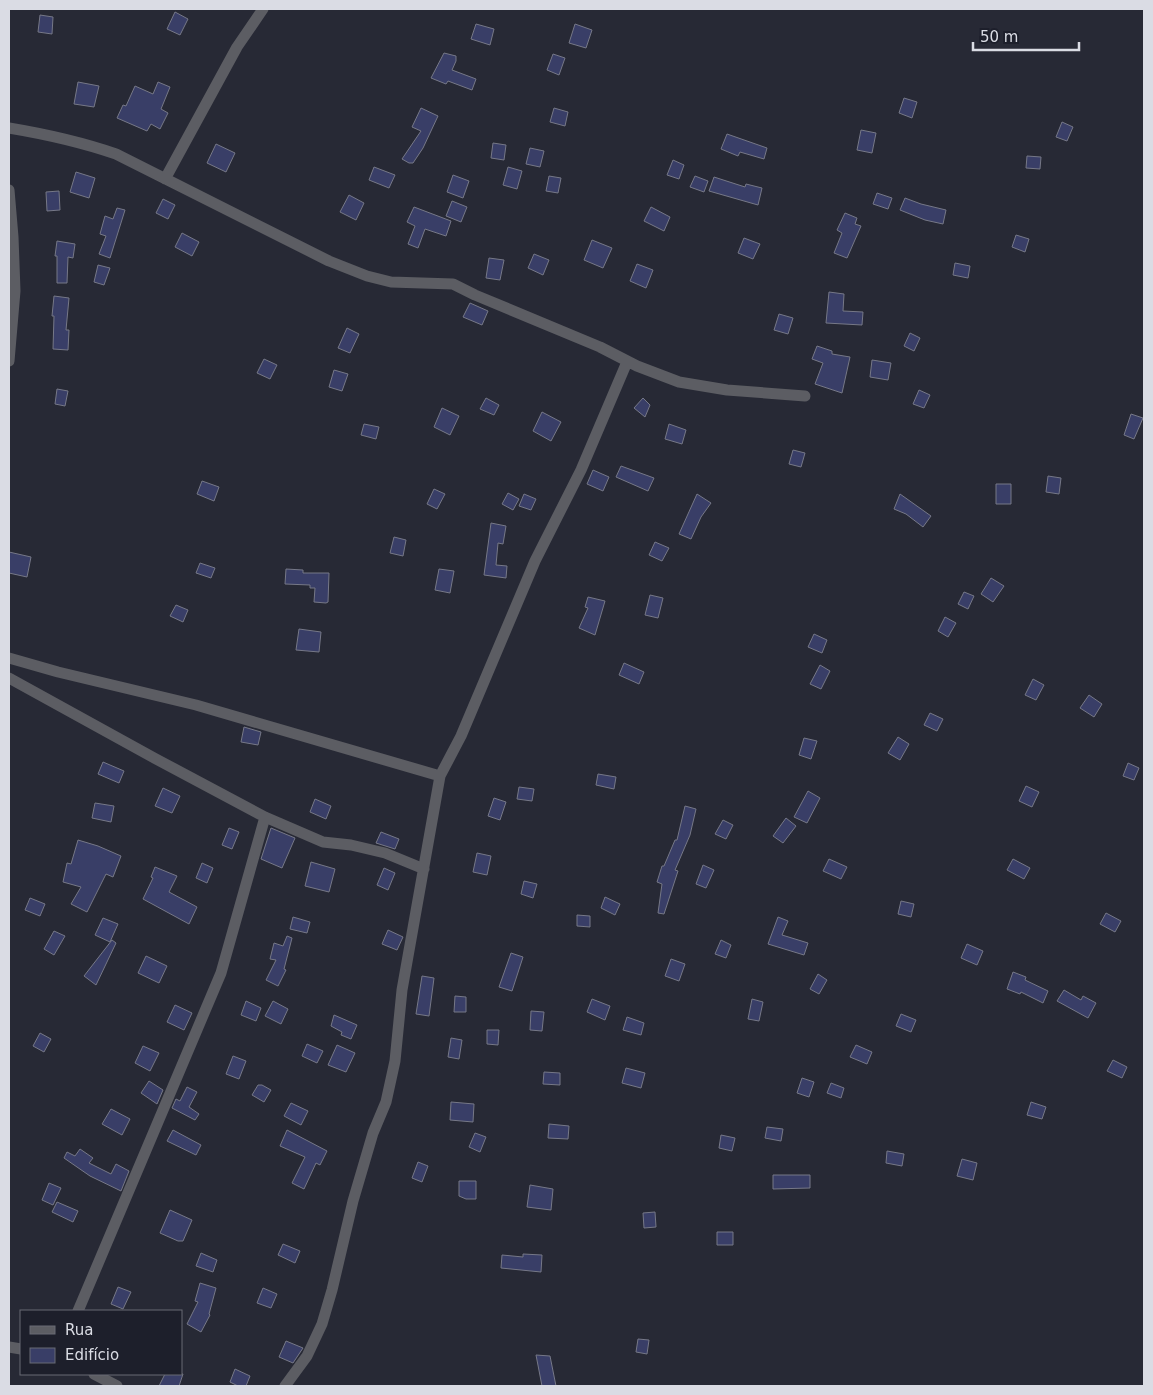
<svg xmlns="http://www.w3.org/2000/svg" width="1153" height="1395" viewBox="0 0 1153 1395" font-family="'DejaVu Sans',sans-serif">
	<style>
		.building { fill: #393e67; stroke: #767887 }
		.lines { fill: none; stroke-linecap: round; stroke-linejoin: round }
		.minor { stroke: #5c5d63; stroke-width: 11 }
	</style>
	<rect width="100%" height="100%" fill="#272935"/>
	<!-- building -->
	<path class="building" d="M175,12L188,19L180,35L167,29Z
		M40,15L53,17L52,34L38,32Z
		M476,24L494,29L490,45L471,39Z
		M575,24L592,30L586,48L569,43Z
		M444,53L456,56V61L452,70L476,79L472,90L448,81L446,84L431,78Z
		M553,54L565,58L559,75L547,70Z
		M78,82L99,86L94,107L74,104Z
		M158,82L170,87L161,109L168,113L160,129L151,124L147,131L117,118L123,105L126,106L135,86L153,94Z
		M904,98L917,102L912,118L899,113Z
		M421,108L438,116L423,148L413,163H409L402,159L421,131L412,127Z
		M554,108L568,112L565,126L550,122Z
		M1062,122L1073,127L1067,141L1056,137Z
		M861,130L876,133L872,153L857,150Z
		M727,134L767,148L764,159L740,152L738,156L721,149Z
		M493,143L506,145L504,160L491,158Z
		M216,144L235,153L226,172L207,163Z
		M530,148L544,151L540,167L526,164Z
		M1027,156L1041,157L1040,169L1026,168Z
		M673,160L684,165L679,179L667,175Z
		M374,167L395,175L389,188L369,180Z
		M508,167L522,171L517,189L503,185Z
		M76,172L95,178L89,198L70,192Z
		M453,175L469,181L463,198L447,192Z
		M549,176L561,178L558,193L546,191Z
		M695,176L708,181L704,192L690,187Z
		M714,177L745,187L746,184L762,188L758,205L709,191Z
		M59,191L60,210L47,211L46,192Z
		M877,193L892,198L888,209L873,204Z
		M349,195L364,203L356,220L340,212Z
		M905,198L921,204L946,210L943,224L925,220L900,210Z
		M163,199L175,205L168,219L156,213Z
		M452,201L467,207L461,222L446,216Z
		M414,207L451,221L446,236L425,229L418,248L408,244L415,226L407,222Z
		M651,207L670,217L664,231L644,221Z
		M117,208L125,210L110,258L99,254L106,236L100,234L105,216L113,219Z
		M845,213L857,218L855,224L861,226L847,258L834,253L842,233L837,230Z
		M182,233L199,242L192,256L175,247Z
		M1016,235L1029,239L1025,252L1012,247Z
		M744,238L760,244L753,259L738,253Z
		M592,240L612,248L603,268L584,260Z
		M57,241L75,244L73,258L68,257L67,283H57V256H55Z
		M534,254L549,260L543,275L528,268Z
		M489,258L504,260L500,280L486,278Z
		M955,263L970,266L968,278L953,275Z
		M637,264L653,270L646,288L630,281Z
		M98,265L110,268L104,285L94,282Z
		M829,292L844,294L843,311L863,312L862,325L826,323Z
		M54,296L69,298L66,330H69L68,350L53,349L54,316H52Z
		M470,303L488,311L482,325L463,317Z
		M779,314L793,318L788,334L774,330Z
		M347,328L359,334L350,353L338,348Z
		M910,333L920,338L914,351L904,346Z
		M817,346L832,351V354L850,357L842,393L815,384L823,363L812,359Z
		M264,359L277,365L270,379L257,373Z
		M872,360L891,363L888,380L870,377Z
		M334,370L348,374L342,391L329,387Z
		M57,389L68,391L65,406L55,404Z
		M919,390L930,395L924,408L913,404Z
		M486,398L499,405L494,415L480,409Z
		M643,398L650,405L645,417L634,408Z
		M442,408L459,416L450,435L434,427Z
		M542,412L561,422L551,441L533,431Z
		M1131,414L1143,418L1134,439L1124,435Z
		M364,424L379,427L376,439L361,435Z
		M669,424L686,430L682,444L665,439Z
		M793,450L805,453L801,467L789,464Z
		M621,466L654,478L648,491L616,477Z
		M593,470L609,477L603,491L587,484Z
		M1048,476L1061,478L1059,494L1046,492Z
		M202,481L219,487L214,501L197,494Z
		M996,484H1011V504H996Z
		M434,489L445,494L437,509L427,504Z
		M508,493L519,499L513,510L502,504Z
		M524,494L536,499L531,510L519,506Z
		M697,494L711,503L701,517L691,539L679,534Z
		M900,494L931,516L923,527L906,514L894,509Z
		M491,523L506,526L503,544L498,543L496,565L507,566L506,578L484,575Z
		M394,537L406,540L403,556L390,553Z
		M655,542L669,548L662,561L649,555Z
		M9,552L31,557L27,577L9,573Z
		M200,563L215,568L211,578L196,573Z
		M286,569L303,570V573H329L328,602L326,603L314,602L315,588H310V585L285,584Z
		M439,569L454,571L450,593L435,590Z
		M991,578L1004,586L993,602L981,594Z
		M964,592L974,596L968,609L958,604Z
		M650,595L663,598L658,618L645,615Z
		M588,597L605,601L595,635L579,628L588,608L585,607Z
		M176,605L188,610L183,622L170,616Z
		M945,617L956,623L948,637L938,631Z
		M299,629L321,632L319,652L296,650Z
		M814,634L827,640L822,653L808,647Z
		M624,663L644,672L639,684L619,675Z
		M820,665L830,671L821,689L810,684Z
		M1033,679L1044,685L1036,700L1025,695Z
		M1089,695L1102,704L1094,717L1080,708Z
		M930,713L943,719L937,731L924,725Z
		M244,727L261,732L258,745L241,742Z
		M898,737L909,744L900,760L888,753Z
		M804,738L817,741L811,759L799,755Z
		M103,762L124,771L119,783L98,774Z
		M1128,763L1139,768L1134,780L1123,776Z
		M598,774L616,777L614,789L596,785Z
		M1026,786L1039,792L1032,807L1019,801Z
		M519,787L534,789L532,801L517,799Z
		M163,788L180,796L172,813L155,806Z
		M808,791L820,798L807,823L794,817Z
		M494,798L506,802L500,820L488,816Z
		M315,799L331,806L326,819L310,812Z
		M95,803L114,806L111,822L92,818Z
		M685,806L696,809L690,835L675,870L678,871L664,914L658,913L662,884L657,882L662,866H664L675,840H677Z
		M786,818L796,826L783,843L773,836Z
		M723,820L733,825L726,839L715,834Z
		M229,828L239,832L232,849L222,845Z
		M271,828L295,838L282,868L261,859Z
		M381,832L399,839L395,849L376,843Z
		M78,840L98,846L121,856L113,877L106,874L87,912L71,904L81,887L63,882L67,863L71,864Z
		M477,853L491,856L487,875L473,872Z
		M829,859L847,867L841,879L823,871Z
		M1013,859L1030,868L1024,879L1007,870Z
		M311,862L335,869L329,892L305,886Z
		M202,863L213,868L207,883L196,878Z
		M703,865L714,870L706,888L696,884Z
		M155,867L177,876L169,892L197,907L189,924L143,899L153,878L151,877Z
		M384,868L395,873L388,890L377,885Z
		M524,881L537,884L533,898L521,894Z
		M605,897L620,904L615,915L601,908Z
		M30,898L45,904L40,916L25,910Z
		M901,901L914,904L911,917L898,914Z
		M1106,913L1121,921L1115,932L1100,924Z
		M577,915L590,916V927L577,926Z
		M293,917L310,922L307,933L290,929Z
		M778,917L788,921L782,935L808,943L804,955L768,944Z
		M103,918L118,924L110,942L95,935Z
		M388,930L403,937L397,950L382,944Z
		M54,931L65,936L54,955L44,949Z
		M287,936L292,938L284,969L286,970L278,986L266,980L276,960L270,959L274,943L283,946Z
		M112,940L116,943L96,985L84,976Z
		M721,940L731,945L726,958L715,954Z
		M967,944L983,951L977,965L961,958Z
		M511,953L523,957L512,991L499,987Z
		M146,956L167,966L159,983L138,973Z
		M671,959L685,964L679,981L665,976Z
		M1013,972L1026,977L1025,980L1048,991L1043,1003L1021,992L1020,994L1007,989Z
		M818,974L827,980L819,994L810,989Z
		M422,976L434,978L429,1016L416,1014Z
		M1064,990L1081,1000L1083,996L1096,1003L1088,1018L1057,1001Z
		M455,996L466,997V1012H454Z
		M592,999L610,1006L605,1020L587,1012Z
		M752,999L763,1002L759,1021L748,1019Z
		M246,1001L261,1008L256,1021L241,1015Z
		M273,1001L288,1009L281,1024L265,1016Z
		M175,1005L192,1013L184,1030L167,1022Z
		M531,1011L544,1012L542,1031L530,1030Z
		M901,1014L916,1020L911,1032L896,1026Z
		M334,1015L357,1025L351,1039L341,1035L342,1032L331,1026Z
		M627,1017L644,1023L641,1035L623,1030Z
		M487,1030H499L498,1045L487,1044Z
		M40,1033L51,1039L44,1052L33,1046Z
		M451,1038L462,1040L459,1059L448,1057Z
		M307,1044L323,1051L317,1063L302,1056Z
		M337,1045L355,1053L346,1072L328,1065Z
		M856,1045L872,1052L867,1064L850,1057Z
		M143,1046L159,1053L150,1071L135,1063Z
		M233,1056L246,1061L239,1079L226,1074Z
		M1113,1060L1127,1067L1122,1078L1107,1071Z
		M626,1068L645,1073L641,1088L622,1083Z
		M544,1072L560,1073V1085L543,1084Z
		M802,1078L814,1082L809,1097L797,1093Z
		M149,1081L163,1090L157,1104L141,1093Z
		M831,1083L844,1088L841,1098L827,1093Z
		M258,1085H262L271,1090L264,1102L252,1095Z
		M187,1087L197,1092L189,1107L199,1114L195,1120L172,1108L176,1099L180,1101Z
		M451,1102L474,1104L473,1122L450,1120Z
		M1031,1102L1046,1107L1042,1119L1027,1115Z
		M291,1103L308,1111L301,1125L284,1116Z
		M111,1109L130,1119L122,1135L102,1124Z
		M549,1124L569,1126L568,1139L548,1138Z
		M767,1127L783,1129L781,1141L765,1138Z
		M173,1130L201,1145L196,1155L167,1141Z
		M287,1130L327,1151L320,1165L316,1163L304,1189L292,1183L305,1157L280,1146Z
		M475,1133L486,1137L480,1152L469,1147Z
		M721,1135L735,1138L732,1151L719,1148Z
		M80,1149L93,1158L89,1163L111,1174L116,1164L129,1171L121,1191L90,1176L64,1158L67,1152L75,1156Z
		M887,1151L904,1154L902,1166L886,1163Z
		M962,1159L977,1163L973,1180L957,1176Z
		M418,1162L428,1166L422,1182L412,1178Z
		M773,1175H810V1188L773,1189Z
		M459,1181H476V1199H466L459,1196Z
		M49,1183L61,1188L53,1205L42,1200Z
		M530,1185L553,1189L551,1210L527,1207Z
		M57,1202L78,1211L73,1222L52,1212Z
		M170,1210L192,1220L183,1241H178L160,1233Z
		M655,1212L656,1227L644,1228L643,1213Z
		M717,1232H733V1245H717Z
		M283,1244L300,1251L295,1263L278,1255Z
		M201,1253L217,1260L213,1272L196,1266Z
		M523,1254L542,1255L541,1272L501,1268L502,1255L523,1257Z
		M200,1283L216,1288L209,1314L210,1315L201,1332L187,1324L198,1302L195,1301Z
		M118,1287L131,1292L123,1309L111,1304Z
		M263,1288L277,1294L271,1308L257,1303Z
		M638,1339L649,1340L647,1354L636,1352Z
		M286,1341L303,1348L293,1363L279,1357Z
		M536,1355L550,1356L556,1386H542Z
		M235,1369L250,1376L246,1386H238L230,1382Z
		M165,1374H183L179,1386H159Z"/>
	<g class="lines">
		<!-- minor -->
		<path class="minor" d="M9,128C45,134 81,142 116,154L329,261L367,276L391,282L453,284L475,295L600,347L637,366L679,382L727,390L805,396
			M165,179L237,47L263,9
			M9,190L13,237L15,291L9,361
			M9,658L58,672L196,705L440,776L461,736L535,561L581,470L627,362
			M9,678L156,759L265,817L323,842L351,845L385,853L424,869
			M78,1311L221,973L265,817
			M9,1347L21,1349
			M94,1374L117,1386
			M285,1386L307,1356L322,1324L332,1290L353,1201L373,1133L386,1102L395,1061L402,990L440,776"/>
	</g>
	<!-- border -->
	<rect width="1153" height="1395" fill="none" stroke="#dadce4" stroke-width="20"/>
	<!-- legend -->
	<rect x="20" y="1310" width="162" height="65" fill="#1d1f2b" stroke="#696b75"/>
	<rect x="30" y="1326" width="25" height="8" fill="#5c5d63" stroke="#696b75"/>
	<text x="65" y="1335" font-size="15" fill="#dadce4">Rua</text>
	<rect x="30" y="1348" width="25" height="15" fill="#393e67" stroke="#696b75"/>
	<text x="65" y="1360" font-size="15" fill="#dadce4">Edifício</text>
	<!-- scale -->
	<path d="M973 42v8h106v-8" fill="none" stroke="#dadce4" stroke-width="2.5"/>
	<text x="980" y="42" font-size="15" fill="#dadce4" stroke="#1d1f2b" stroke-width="4" paint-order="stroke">50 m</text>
</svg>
